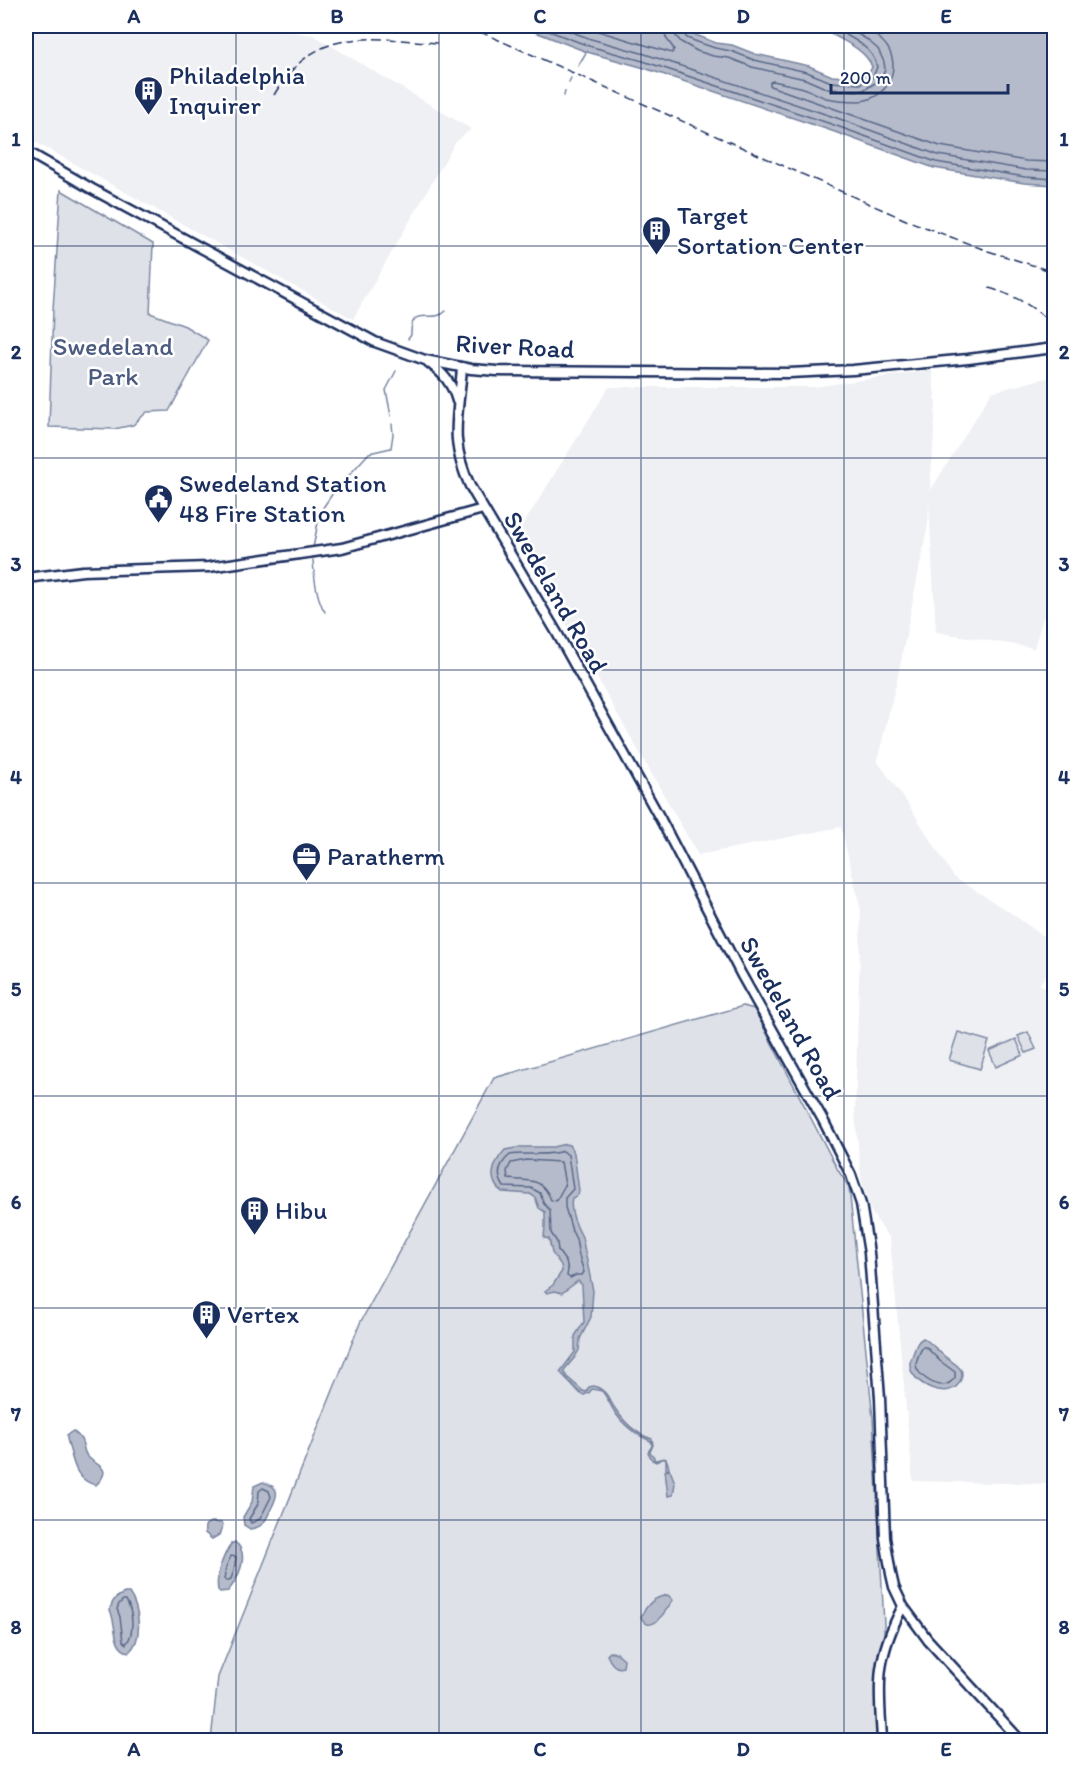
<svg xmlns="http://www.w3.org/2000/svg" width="1080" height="1766" viewBox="0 0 1080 1766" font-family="Itim,sans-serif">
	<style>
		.built { fill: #eff0f4 }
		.green { fill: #dee1e7; stroke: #7c88a2; stroke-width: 1.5 }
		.water { fill: #b5bbca; stroke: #77839f; stroke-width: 1.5 }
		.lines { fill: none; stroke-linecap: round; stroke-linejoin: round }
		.shore { stroke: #596789; stroke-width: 1.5 }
		.stream { stroke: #77839f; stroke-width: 1.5 }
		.secondary-casing { stroke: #1b2f5e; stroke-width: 13 }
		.secondary { stroke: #fff; stroke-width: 8 }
		.rail { stroke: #1b2f5e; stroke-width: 1.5; stroke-dasharray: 9 4.5; stroke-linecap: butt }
		.grid { fill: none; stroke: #1b2f5e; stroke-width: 1.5; stroke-opacity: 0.55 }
		.labels { text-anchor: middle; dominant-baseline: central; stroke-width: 5; stroke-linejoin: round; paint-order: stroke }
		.poi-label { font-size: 26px; fill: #1b2f5e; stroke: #fff; text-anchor: start }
		.park-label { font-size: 26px; fill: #4c5c80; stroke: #fff }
		.street-label { font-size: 26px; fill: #1b2f5e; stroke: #fff }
		.neatline { fill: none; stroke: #1b2f5e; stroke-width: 2 }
		.grid-label { font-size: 20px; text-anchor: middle; font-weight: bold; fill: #1b2f5e }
	</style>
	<rect width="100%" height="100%" fill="#fff"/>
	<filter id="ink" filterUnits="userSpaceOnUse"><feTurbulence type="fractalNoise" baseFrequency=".0167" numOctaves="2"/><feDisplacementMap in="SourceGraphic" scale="12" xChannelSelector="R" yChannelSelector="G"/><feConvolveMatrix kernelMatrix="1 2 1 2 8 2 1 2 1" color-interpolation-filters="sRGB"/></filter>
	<g filter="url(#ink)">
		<!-- built -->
		<path class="built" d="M26,26H263L272,29L313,35L471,129L455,143L353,319L26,137Z
			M932,370L936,404L930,491L992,392L1054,376V581L1034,648L936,632L929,504L928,524L898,676L877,761L906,801L954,877L1011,913L1054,944V961L1040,984L1054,995V1484L913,1481L890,1239L871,1212L861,1179L855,1113L861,911L841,827L698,855L516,536L609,387H813Z"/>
		<!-- green -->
		<path class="green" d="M61,190L153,244L150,313L185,326L208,340L169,411L147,412L133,425L114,429L49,427L53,309Z
			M743,1006L754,1009L838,1170L849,1187L873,1418L884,1624V1740H211L218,1677L360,1323L494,1078Z
			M958,1032L989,1041L980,1069L949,1060Z
			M1028,1032L1036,1049L1026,1053L1018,1036Z
			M1016,1039L1023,1055L996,1067L989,1051Z"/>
		<!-- water -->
		<path class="water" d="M520,26H687L686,28L691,33L716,43L732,45L755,54L809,66L832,76L859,78L869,73L872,67C866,50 844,41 829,33L826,26H1031L1054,35V185L1024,183L934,168L832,131L641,67L587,52Z
			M565,1144L569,1145L574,1153L579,1191L578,1195L572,1198C569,1210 576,1226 582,1237L593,1291L591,1317L580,1339L579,1350L575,1357L565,1369L564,1372L567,1377L583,1391L586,1392L589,1387L594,1386C606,1390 608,1397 614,1407C623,1421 636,1434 652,1439L653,1445L650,1452L654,1457V1460C664,1460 666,1452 669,1469L666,1470V1459H662L656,1462L652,1460L648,1452L652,1446L651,1441C636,1435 623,1425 614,1411C610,1404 607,1397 602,1391L592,1389L589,1393L584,1395L581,1394L560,1372L575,1352V1336L584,1322L582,1285L578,1281L562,1293L555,1291L547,1293L545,1291L553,1285L562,1271L561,1265L552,1253L549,1239L544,1238L545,1226V1212L539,1208L535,1197L530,1194L502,1192C486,1180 494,1162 505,1150L521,1147H553Z
			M923,1338L925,1339C932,1344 937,1350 943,1355C948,1360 957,1363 961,1370C963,1373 962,1375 961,1379C953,1404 908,1384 910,1363C910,1361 913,1355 913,1354C916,1347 916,1342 923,1338Z
			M73,1431C75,1433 78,1435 80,1438C84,1443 83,1451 87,1456C97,1467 114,1467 96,1485C73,1480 73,1458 67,1439V1435Z
			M670,1470L675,1483L673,1495L668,1496L665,1471Z
			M263,1482C279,1487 279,1493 272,1507C266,1519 265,1527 250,1529L244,1525L243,1517L252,1502L254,1486Z
			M212,1522L221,1523L223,1525L219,1535L212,1539L205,1533C204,1525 205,1524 212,1522Z
			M235,1542C251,1554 238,1579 228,1591L220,1592L218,1590C215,1573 222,1558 231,1544Z
			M125,1593H129C139,1607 144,1639 129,1652C112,1649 117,1625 110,1610C112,1600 117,1596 125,1593Z
			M668,1595L673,1600C667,1608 651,1638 641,1617C647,1604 654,1597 668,1595Z
			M610,1652L617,1653L624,1659L623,1667C615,1670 610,1662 607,1655Z"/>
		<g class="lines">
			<!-- shore -->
			<path class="shore" d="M536,26L589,46L643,61L834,125L936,162L1025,177L1054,179
				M556,26L591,39L645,54L837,118L938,155L1026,170L1054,171
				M581,26L672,53L674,49L666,38L664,26
				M673,26L674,34L681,42L697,51L713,56L729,58L752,67L805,79L828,89L862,91L880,80L885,70L884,62L878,49L866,39L844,26
				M681,26V31L687,38L700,43L715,48L731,51L754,60L807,72L831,82L860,84L873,77L877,67C874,48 851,37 834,29L833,26
				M862,26C871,32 884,40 889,50C901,73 884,100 859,101C849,101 836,100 826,98C817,95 809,89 800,87C791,85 782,83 773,81L770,82V86L940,146L1026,161L1054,162
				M563,1151L568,1155L573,1189L565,1198V1207L572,1231L576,1239L579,1256L584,1272L582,1275H576L570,1278L567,1276L568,1270L566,1262L558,1251L557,1242L551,1233L550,1210L544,1204L540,1193L531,1188L504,1187C496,1175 499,1164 510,1155C527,1152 547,1157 563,1151Z
				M526,1160L561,1162L565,1185L556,1201L551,1200C542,1176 528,1182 508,1179L507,1171L511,1163Z
				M923,1347H926L940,1361L955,1372V1378C951,1382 948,1385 942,1385C933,1385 917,1375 916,1365C916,1360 920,1351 923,1347Z
				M263,1488L269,1491L271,1497L260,1519L251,1523L249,1519L258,1504L259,1491Z
				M231,1556L236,1557L234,1570L231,1579L226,1581L224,1579L226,1567Z
				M123,1600H126C133,1612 135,1633 126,1644L123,1641L120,1617L117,1609L119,1604Z"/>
			<!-- stream -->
			<path class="stream" d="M578,66L587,51
				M569,82L571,78
				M564,96L565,91
				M408,339L411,335C410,303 433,325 446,311
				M391,416L386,390L396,371
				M313,548L320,512L333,493L369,453L391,448L393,434L392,424
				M313,560C314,577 316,598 325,612"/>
			<defs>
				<path id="secondary" d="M26,151L92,189L375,342L425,360L471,369L497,371L789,373L853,370L968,359L1054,348
					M428,362C443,373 452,383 457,401
					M462,367C459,415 448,439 470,486L557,633L661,820L741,974L823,1120L851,1175L861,1204L869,1253L880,1398L885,1538L891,1574L894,1587L903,1606L928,1640L1020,1740
					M26,578L83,571L209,567L342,548L483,509
					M882,1740C881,1717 878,1692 881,1669C884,1647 893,1625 903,1606"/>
			</defs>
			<!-- secondary casing -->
			<use href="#secondary" class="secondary-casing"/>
			<!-- secondary -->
			<use href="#secondary" class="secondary"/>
			<!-- rail -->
			<path class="rail" d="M467,26L906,220L988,251L1054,272
				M274,95C315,25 369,38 438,43
				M989,288C1014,295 1036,307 1054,327"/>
		</g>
	</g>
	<!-- grid -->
	<path class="grid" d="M236,26V1740M439,26V1740M641,26V1740M844,26V1740M26,246H1054M26,458H1054M26,670H1054M26,883H1054M26,1096H1054M26,1308H1054M26,1520H1054"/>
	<!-- icons -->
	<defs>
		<symbol id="building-pin" viewBox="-11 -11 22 30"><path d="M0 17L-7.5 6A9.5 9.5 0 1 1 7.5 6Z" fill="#1b2f5e" stroke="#fff"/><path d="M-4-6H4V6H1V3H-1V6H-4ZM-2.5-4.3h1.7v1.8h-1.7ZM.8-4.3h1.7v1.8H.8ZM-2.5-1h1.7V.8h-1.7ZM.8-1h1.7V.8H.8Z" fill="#fff"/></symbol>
		<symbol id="civic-pin" viewBox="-11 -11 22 30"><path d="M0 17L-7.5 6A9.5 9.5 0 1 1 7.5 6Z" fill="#1b2f5e" stroke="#fff"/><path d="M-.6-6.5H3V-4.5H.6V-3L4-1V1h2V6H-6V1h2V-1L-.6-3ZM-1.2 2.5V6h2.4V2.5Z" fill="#fff"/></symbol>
		<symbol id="office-pin" viewBox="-11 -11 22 30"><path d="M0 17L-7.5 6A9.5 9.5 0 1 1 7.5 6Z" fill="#1b2f5e" stroke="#fff"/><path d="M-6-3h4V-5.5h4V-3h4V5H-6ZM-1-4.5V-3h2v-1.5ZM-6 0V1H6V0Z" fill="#fff"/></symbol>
	</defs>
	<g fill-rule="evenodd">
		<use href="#building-pin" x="132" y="74" width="33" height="45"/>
		<use href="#building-pin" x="640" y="214" width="33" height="45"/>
		<use href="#civic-pin" x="142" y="482" width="33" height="45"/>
		<use href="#office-pin" x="290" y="840" width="33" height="45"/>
		<use href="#building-pin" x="238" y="1194" width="33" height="45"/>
		<use href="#building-pin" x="190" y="1298" width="33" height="45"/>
	</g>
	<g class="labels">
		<!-- poi labels -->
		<g class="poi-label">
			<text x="169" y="75">Philadelphia<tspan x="169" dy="30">Inquirer</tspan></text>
			<text x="677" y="215">Target<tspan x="677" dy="30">Sortation Center</tspan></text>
			<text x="179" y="483">Swedeland Station<tspan x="179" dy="30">48 Fire Station</tspan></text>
			<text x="327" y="856">Paratherm</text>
			<text x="275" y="1210">Hibu</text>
			<text x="227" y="1314">Vertex</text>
		</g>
		<!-- park labels -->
		<g class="park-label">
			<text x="113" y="346">Swedeland<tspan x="113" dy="30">Park</tspan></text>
		</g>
		<!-- street labels -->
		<g class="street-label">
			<text transform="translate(515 346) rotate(3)">River Road</text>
			<text transform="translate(556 592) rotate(60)">Swedeland Road</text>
			<text transform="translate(791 1018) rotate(61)">Swedeland Road</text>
		</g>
	</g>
	<!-- margin -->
	<rect width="1080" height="1766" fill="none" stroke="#fff" stroke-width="66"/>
	<!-- scale -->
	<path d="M831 84v9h177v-9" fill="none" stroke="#1b2f5e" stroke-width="3"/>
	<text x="840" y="84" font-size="18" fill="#1b2f5e" stroke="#ffffff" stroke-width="4.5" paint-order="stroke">200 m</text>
	<rect x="33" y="33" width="1014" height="1700" class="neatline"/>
	<g class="grid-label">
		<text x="134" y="23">A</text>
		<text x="337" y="23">B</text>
		<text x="540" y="23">C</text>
		<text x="743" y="23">D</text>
		<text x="946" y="23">E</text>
		<text x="16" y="146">1</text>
		<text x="1064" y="146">1</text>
		<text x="16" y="359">2</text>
		<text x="1064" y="359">2</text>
		<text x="16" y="571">3</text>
		<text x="1064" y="571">3</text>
		<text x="16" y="784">4</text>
		<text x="1064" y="784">4</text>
		<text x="16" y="996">5</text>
		<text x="1064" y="996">5</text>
		<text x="16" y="1209">6</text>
		<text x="1064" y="1209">6</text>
		<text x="16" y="1421">7</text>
		<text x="1064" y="1421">7</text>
		<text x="16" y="1634">8</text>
		<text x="1064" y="1634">8</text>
		<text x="134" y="1756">A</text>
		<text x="337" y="1756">B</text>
		<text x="540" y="1756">C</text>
		<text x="743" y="1756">D</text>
		<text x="946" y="1756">E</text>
	</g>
</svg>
